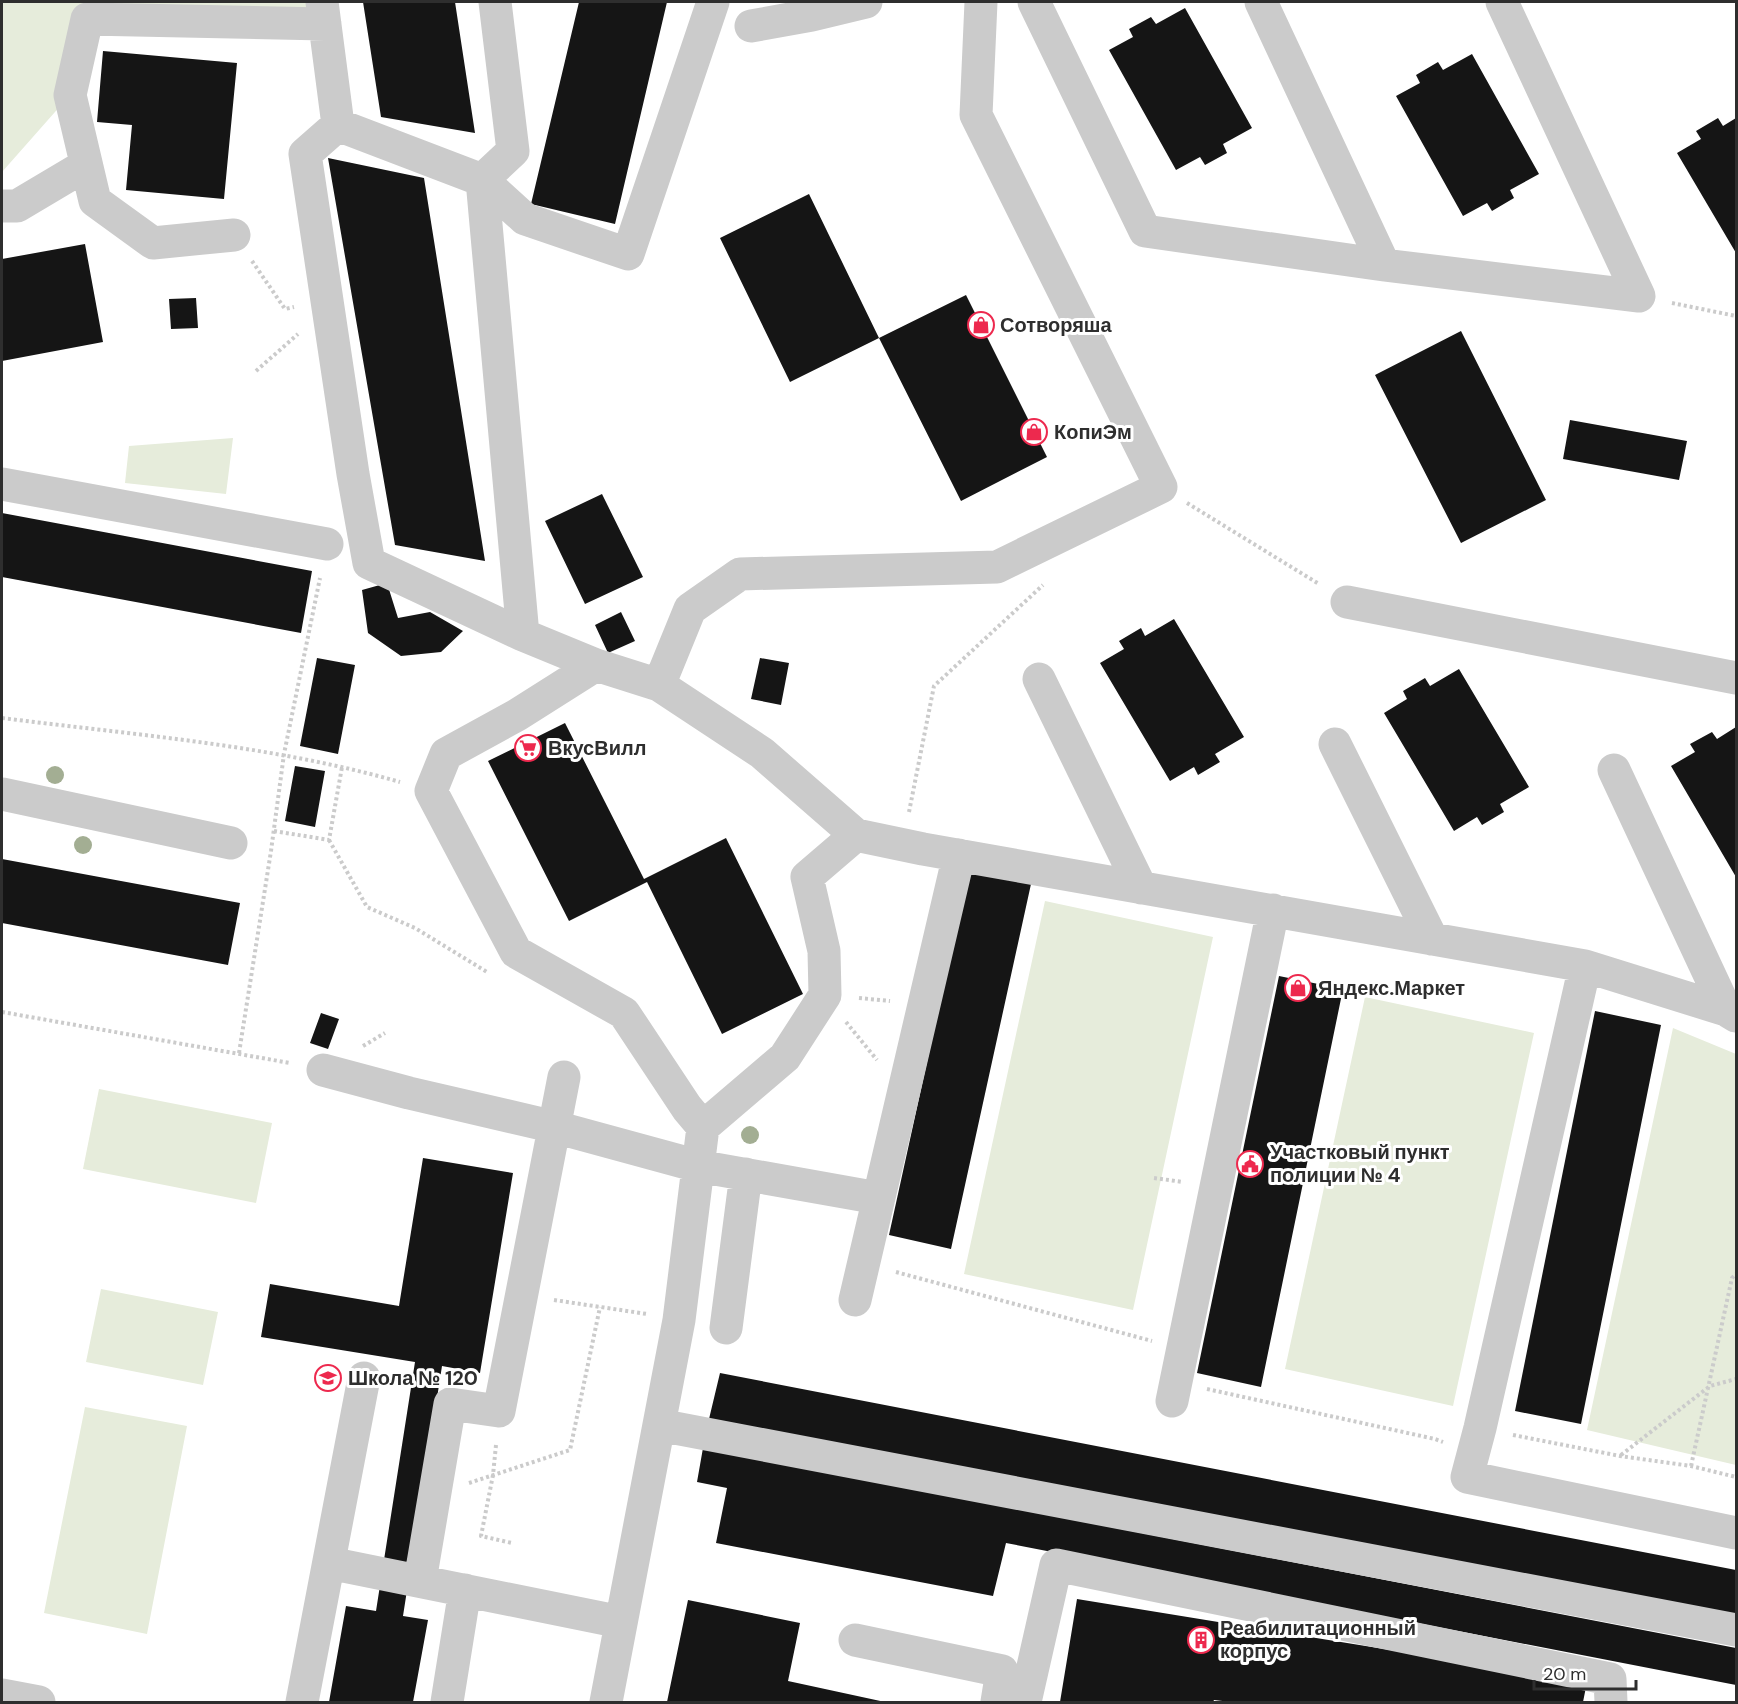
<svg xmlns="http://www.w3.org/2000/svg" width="1738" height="1704" viewBox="0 0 1738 1704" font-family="'DM Sans',sans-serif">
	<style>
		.green { fill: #e6ecdb }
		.building { fill: #151515 }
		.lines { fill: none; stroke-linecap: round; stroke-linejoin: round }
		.path { stroke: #cbcbcb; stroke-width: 4; stroke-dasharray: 3 3; stroke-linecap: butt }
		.minor { stroke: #cbcbcb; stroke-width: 33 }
		.tree { fill: #a3ae93 }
		.labels { text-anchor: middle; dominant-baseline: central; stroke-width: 6; stroke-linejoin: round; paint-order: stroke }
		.poi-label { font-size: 20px; font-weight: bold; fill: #2e2e2e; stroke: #fff; text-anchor: start }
	</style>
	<rect width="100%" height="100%" fill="#fff"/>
	<!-- green -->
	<path class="green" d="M2,2H322L325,24L87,19L70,95L2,172Z
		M233,438L226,494L125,483L129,446Z
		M1045,901L1213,937L1133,1310L964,1274Z
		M1365,997L1534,1033L1453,1406L1285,1369Z
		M1673,1028L1736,1054V1465L1587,1430Z
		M99,1089L272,1123L256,1203L83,1169Z
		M101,1289L218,1312L203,1385L86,1362Z
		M85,1407L187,1426L147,1634L44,1613Z"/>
	<!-- building -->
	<path class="building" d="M363,2H455L475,133L381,117Z
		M579,2H667L615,224L531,204Z
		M1185,8L1252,128L1223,144L1227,153L1205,165L1200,157L1176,170L1109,50L1133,37L1129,29L1151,17L1156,24Z
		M103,51L237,63L224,199L126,190L132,125L97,122Z
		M1472,54L1539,174L1510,190L1514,198L1492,211L1487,203L1463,216L1396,96L1420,83L1416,75L1438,62L1443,70Z
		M1718,118L1723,126L1736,118V253L1677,153L1701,139L1696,131Z
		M328,158L424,178L485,561L395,545Z
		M809,194L879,338L966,295L1047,457L961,501L879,338L790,382L720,238Z
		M85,244L103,342L2,361V259Z
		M196,298L198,328L171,329L169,299Z
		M1461,331L1546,500L1461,543L1375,375Z
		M1570,420L1687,441L1679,480L1563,459Z
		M602,494L643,577L585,604L545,521Z
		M2,513L312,571L301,633L2,577Z
		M387,583L398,618L430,612L463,631L441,652L401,656L368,633L362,590Z
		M621,612L635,641L608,653L595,625Z
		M1174,619L1244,737L1215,754L1220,762L1198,775L1194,767L1170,781L1100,663L1124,649L1119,641L1141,628L1145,636Z
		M317,658L355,665L338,754L300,746Z
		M760,658L789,663L781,705L751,699Z
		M1459,669L1529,787L1500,804L1504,812L1482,825L1477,817L1454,831L1384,713L1407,699L1403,691L1425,678L1430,686Z
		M565,723L644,879L726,838L803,994L722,1034L647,882L569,921L488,761Z
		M1736,727V877L1671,766L1695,752L1690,744L1712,732L1717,739Z
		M295,766L325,771L315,827L285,821Z
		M2,859L240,903L228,965L2,923Z
		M969,871L1031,884L951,1249L889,1235Z
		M1279,976L1343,989L1261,1387L1197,1373Z
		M1595,1011L1661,1025L1581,1424L1515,1411Z
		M321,1013L339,1019L328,1049L310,1043Z
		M423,1158L513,1173L480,1373L442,1366L403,1616L428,1620L413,1702H329L346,1606L376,1611L415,1362L261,1337L270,1284L399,1306Z
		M720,1373L1736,1570V1615L709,1419Z
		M703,1448L1736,1648V1685L1006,1543L993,1596L716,1543L727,1488L697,1482Z
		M1077,1599L1587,1682L1583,1702H1231L1214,1700L1213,1702H1060Z
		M688,1600L800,1623L788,1681L885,1702H667Z"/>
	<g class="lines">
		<!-- path -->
		<path class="path" d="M252,261L285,309L294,307
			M1672,303L1736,316
			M256,371L298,334
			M1187,503L1319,584
			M2,718C135,735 271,745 400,782
			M909,812L934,686L1043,585
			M274,831L329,840L342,767
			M329,840L367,907L415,928L487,972
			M859,998L890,1001
			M2,1012L290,1063
			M846,1022L877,1060
			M363,1046L385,1033
			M239,1053L271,851L284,754L320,578
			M1154,1178L1183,1182
			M896,1272L1152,1341
			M554,1300L647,1314
			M1207,1389L1435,1439L1443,1442
			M1513,1435L1620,1456L1691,1466L1736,1477
			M496,1445L493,1475L481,1536L512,1543
			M1621,1455L1710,1386L1736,1379
			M1691,1466L1732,1278L1736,1274
			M469,1483L570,1450L600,1307"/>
		<!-- minor -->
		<path class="minor" d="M322,2L338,125L482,180L525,219L628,254L713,2
			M1034,2L1145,231L1384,265L1639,296L1502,2
			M1261,2L1384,265
			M751,26L812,15L866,2
			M338,125L305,154L353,474L369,563L523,635
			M482,180L523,635L596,665L659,685L762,753L856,835
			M482,180L513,151L495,2
			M2,206H17L86,165
			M234,235L153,243L95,201L70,95L87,19L325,24
			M2,484L327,544
			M1347,602L1736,678
			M596,665L517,715L446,754L431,791L516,952L624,1013L687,1108L703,1127
			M1039,679L1141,888
			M659,685L690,609L740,574L997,567L1161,487L976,115L981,2
			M1335,744L1432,939
			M1614,770L1726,1010
			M2,794L231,843
			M1585,966L1480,1428L1467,1477L1736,1533
			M323,1070L409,1093L555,1127L698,1166L878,1198
			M855,1300L959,855
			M726,1328L746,1174
			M1172,1401L1273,910
			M659,1425L1736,1630
			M329,1563L621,1622
			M420,1581L450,1404L499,1411L564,1077
			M855,1640L1002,1671L997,1702
			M2,1695L39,1702
			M302,1702L364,1378
			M447,1702L465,1590
			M606,1702L679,1320L703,1127L785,1057L825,995L824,951L807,877L856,835L923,849L1585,966L1726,1010L1736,1016
			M1025,1702L1056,1565L1610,1679L1611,1702"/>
	</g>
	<!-- trees -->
	<g class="tree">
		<circle cx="55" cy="775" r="9"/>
		<circle cx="83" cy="845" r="9"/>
		<circle cx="750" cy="1135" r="9"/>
	</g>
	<!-- icons -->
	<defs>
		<symbol id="shop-ring" viewBox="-11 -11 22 22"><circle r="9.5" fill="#fff" stroke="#ed294e" stroke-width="1.5"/><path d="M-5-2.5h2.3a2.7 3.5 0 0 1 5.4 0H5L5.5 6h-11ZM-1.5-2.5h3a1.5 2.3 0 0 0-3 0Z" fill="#ed294e"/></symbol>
		<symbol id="supermarket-ring" viewBox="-11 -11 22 22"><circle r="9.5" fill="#fff" stroke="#ed294e" stroke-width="1.5"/><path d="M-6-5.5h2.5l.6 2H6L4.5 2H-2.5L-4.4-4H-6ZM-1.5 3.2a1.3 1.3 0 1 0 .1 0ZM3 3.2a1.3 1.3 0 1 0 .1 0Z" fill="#ed294e"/></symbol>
		<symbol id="civic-ring" viewBox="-11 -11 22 22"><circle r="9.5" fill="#fff" stroke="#ed294e" stroke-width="1.5"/><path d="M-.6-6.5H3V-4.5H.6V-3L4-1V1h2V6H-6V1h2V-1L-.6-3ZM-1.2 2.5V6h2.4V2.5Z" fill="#ed294e"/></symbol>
		<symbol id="school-ring" viewBox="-11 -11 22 22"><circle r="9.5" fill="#fff" stroke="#ed294e" stroke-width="1.5"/><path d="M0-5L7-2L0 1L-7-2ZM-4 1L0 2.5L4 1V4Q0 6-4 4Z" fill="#ed294e"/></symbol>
		<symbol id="building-ring" viewBox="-11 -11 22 22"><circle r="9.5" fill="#fff" stroke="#ed294e" stroke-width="1.5"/><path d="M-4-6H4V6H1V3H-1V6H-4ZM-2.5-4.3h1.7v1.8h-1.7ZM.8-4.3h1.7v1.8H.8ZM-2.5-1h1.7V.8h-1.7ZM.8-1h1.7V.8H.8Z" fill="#ed294e"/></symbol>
	</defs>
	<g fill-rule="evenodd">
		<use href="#shop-ring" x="966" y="310" width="30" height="30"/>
		<use href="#shop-ring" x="1019" y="417" width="30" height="30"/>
		<use href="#supermarket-ring" x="513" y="733" width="30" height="30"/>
		<use href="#shop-ring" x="1283" y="973" width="30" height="30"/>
		<use href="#civic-ring" x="1235" y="1149" width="30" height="30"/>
		<use href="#school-ring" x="313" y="1363" width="30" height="30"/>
		<use href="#building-ring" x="1186" y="1625" width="30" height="30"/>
	</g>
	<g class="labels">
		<!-- poi labels -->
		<g class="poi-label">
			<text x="1000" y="325">Сотворяша</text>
			<text x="1054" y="432">КопиЭм</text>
			<text x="548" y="748">ВкусВилл</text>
			<text x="1318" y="988">Яндекс.Маркет</text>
			<text x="1270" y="1152">Участковый пункт<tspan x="1270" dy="23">полиции № 4</tspan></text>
			<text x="348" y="1378">Школа № 120</text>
			<text x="1220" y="1628">Реабилитационный<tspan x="1220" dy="23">корпус</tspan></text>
		</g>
	</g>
	<!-- border -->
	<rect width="1738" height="1704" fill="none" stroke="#2e2e2e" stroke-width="6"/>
	<!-- scale -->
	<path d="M1534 1680v9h102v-9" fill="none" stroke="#2e2e2e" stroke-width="3"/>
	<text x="1543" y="1680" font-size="18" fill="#2e2e2e" stroke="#ffffff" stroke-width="4.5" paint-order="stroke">20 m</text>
</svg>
